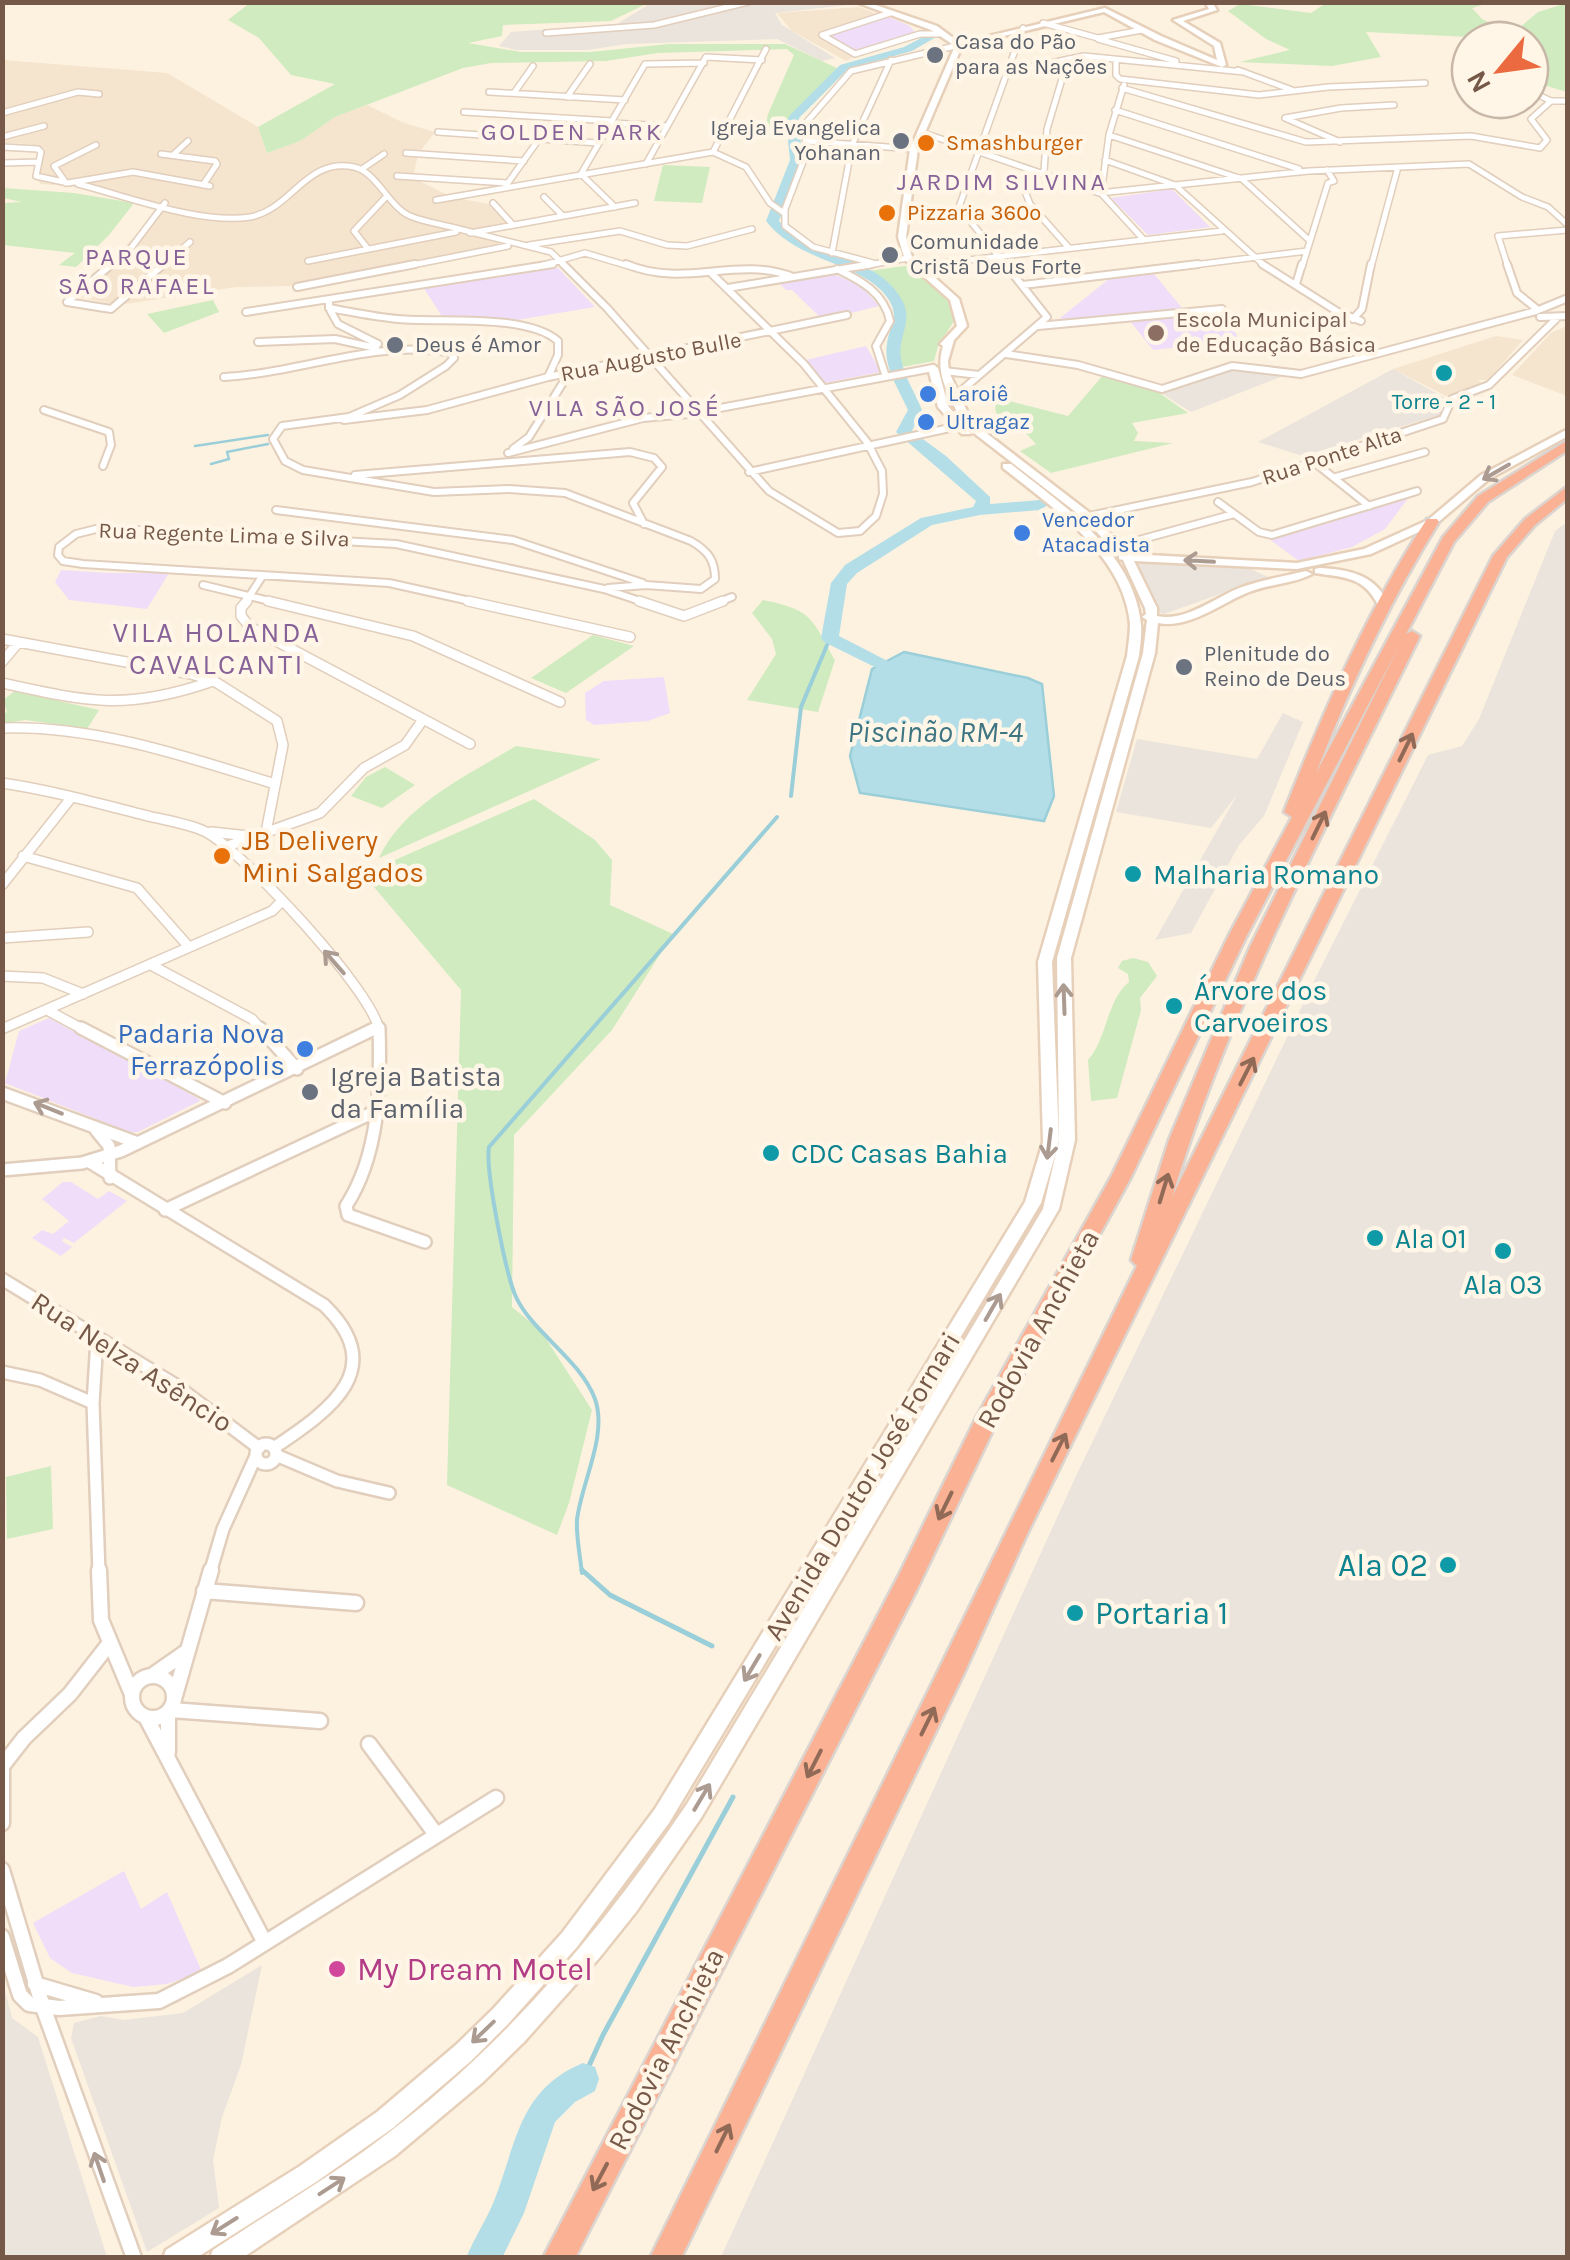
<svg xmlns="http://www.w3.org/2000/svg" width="1570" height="2260" viewBox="0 0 1570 2260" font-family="Karla,sans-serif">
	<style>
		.residential { fill: #f5e4ce }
		.industrial { fill: #ebe4dc }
		.education { fill: #efddf9 }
		.green { fill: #cfebbf }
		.water { fill: #b4dee7; stroke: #9aced9; stroke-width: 2.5 }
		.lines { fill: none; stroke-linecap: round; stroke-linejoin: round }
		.stream-far2 { stroke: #9aced9; stroke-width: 2.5 }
		.stream-far1 { stroke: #9aced9; stroke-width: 4 }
		.stream { stroke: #9aced9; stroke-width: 5 }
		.river { fill: #b4dee7; fill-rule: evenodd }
		.street-far4-casing { stroke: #e1cebc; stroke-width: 8 }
		.street-far3-casing { stroke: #e1cebc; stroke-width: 10 }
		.street-far2-casing { stroke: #e1cebc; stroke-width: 12 }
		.street-far1-casing { stroke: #e1cebc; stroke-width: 16 }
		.street-casing { stroke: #e1cebc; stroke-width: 19 }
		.secondary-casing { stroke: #e7d0ba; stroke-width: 5 }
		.highway-casing { stroke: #dbd4cf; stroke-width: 5 }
		.street-far4 { stroke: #fff; stroke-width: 5 }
		.street-far3 { stroke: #fff; stroke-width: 6 }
		.street-far2 { stroke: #fff; stroke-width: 9 }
		.street-far1 { stroke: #fff; stroke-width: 11 }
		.street { stroke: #fff; stroke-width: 14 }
		.secondary { fill: #fff; fill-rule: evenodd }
		.highway { fill: #fab194; fill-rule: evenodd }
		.oneway { stroke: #ac9b91 }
		.oneway2 { stroke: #906a56 }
		.worship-dot { fill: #6b7280; stroke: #fff6e7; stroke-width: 4 }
		.food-dot { fill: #e8710a; stroke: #fff6e7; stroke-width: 4 }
		.education-dot { fill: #8d6e63; stroke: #fff6e7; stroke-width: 4 }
		.culture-dot { fill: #0f9aa8; stroke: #fff6e7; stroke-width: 4 }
		.shop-dot { fill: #3f7fe0; stroke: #fff6e7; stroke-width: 4 }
		.hotel-dot { fill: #d1479c; stroke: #fff6e7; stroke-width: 4 }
		.labels { text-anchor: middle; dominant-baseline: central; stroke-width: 9; stroke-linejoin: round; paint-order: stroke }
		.far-worship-label { font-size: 22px; fill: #5b616d; stroke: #fff6e7; text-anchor: start }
		.far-food-label { font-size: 22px; fill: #c56008; stroke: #fff6e7; text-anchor: start }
		.far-education-label { font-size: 22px; fill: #785e54; stroke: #fff6e7; text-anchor: start }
		.far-street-label { font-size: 22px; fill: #755847; stroke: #fff6e7 }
		.far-shop-label { font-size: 22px; fill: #366cbe; stroke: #fff6e7; text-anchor: start }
		.far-culture-label { font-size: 22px; fill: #0d838f; stroke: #fff6e7 }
		.far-neighbourhood-label { font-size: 25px; letter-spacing: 2.5px; fill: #876298; stroke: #fff6e7 }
		.far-quarter-label { font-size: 28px; letter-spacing: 2.5px; fill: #876298; stroke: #fff6e7 }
		.food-label { font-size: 28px; fill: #c56008; stroke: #fff6e7; text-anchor: start }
		.culture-label { font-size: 28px; fill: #0d838f; stroke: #fff6e7; text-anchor: start }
		.shop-label { font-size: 28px; fill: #366cbe; stroke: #fff6e7; text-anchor: end }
		.worship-label { font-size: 28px; fill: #5b616d; stroke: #fff6e7; text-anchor: start }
		.street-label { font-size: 28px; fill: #755847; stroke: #fff6e7 }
		.water-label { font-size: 30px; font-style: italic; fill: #3d7582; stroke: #fff6e7 }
		.near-culture-label { font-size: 32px; fill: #0d838f; stroke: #fff6e7; text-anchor: end }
		.near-hotel-label { font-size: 32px; fill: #b23c85; stroke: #fff6e7; text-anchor: start }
	</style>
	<rect width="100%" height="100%" fill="#fdf2e0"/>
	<!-- residential -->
	<path class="residential" d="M859,7L882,16L855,56L846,61L792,31L777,13Z
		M3,60L167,73L258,127L267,153L300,141L335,117L367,105L404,123L435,132L418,154L413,178L452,197L493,205L511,224L471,231L512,245L291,286L236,287L119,305L74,296L167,205L98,188L41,184L34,177L41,152L46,149L30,144L3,143Z
		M1567,326V396L1512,375L1551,333Z
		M1496,336L1523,340L1488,380H1478L1482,384L1446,396L1393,369Z"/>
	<!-- industrial -->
	<path class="industrial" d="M842,2L848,5L775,13L782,25L835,58L822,61L777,39L626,44L588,50H516L499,46L511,32L617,24L651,3Z
		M1232,367L1283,376L1191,412L1163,394Z
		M1393,369L1445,398L1443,414L1303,456L1258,442Z
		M1567,522V2257H721L1075,1478L1316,977L1428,755L1462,746L1479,719L1555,531Z
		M1145,560L1249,568L1268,577L1164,614L1155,611L1136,562Z
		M1283,713L1303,722L1264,816L1239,845L1191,933L1155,940L1237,795L1211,828L1116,812L1137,739L1257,759Z
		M262,1965L241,2065L222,2117L213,2160L219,2208L147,2252L71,2038L74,2023L101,2016L124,2020L183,2013Z
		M2,1979L12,2018L38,2037L107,2257H3Z"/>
	<!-- education -->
	<path class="education" d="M886,16L910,26L915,33L854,52L824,35Z
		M1172,189L1210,227L1148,235L1111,198Z
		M549,267L558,268L595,307L517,320L443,318L423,287Z
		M829,272L861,286L879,306L823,320L792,290H786L778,282Z
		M1154,274L1182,308L1068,321L1060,318L1109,279Z
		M1220,311L1231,322L1239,341L1153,350L1130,321Z
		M866,346L881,372L824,383L801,361Z
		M1409,497L1385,529L1352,547L1299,561L1269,539Z
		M61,570L108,573H169L147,609L69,600L55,582Z
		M664,677L670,713L648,721L594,725L586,720L585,693L604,681Z
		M49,1018L198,1098L200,1101L138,1132H129L5,1083L19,1031Z
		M63,1182H71L98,1199L109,1191L127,1201L74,1243L64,1238L62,1241L72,1247L61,1256L32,1238L42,1230L53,1234L69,1221L42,1199Z
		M124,1871L141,1909L167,1892L202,1972L167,1984L133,1987L72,1973L50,1958L33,1923Z"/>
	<!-- green -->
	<path class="green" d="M251,2L648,3L611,21L503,25L502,36L468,43L521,52H590L669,44H785L837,68L782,130L763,140L768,114L794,55L787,49L658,53L606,61L491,63L463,68L335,117L300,141L267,153L258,127L335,84L291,75L259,38L228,20Z
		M1326,3H1489L1472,8L1482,19L1512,34L1538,12L1567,3V92L1530,81V40L1366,32L1381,57L1332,66L1240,62L1290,50L1266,39L1228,11L1240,4L1311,13Z
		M663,165L710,167L702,203L654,201Z
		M3,188L74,193L134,203L109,235L76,267L59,265L75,253L3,245V203L22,202L3,198Z
		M912,265L947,296L956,318L938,346L934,361L897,368C894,348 902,340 905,322C907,303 881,282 868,271Z
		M213,300L219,312L164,333L147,314Z
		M1104,374L1158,392L1188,413L1132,423L1138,433L1134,441L1173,443L1051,473L1020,451L1036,444L1014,421L996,413L994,397L1068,416Z
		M763,600C813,610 811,618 835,660L818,712L747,700L776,654L772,639L752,613Z
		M593,635L634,646L566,693L531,678Z
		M15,691L99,710L87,729L26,720L3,723V714L7,712L3,700Z
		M516,746L601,759L379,858C403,805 468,775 516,746Z
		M385,767L415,785L382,808L351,796L366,777Z
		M534,799L595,840L612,860L610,905L673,934L612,1030L514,1135L512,1307L541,1331L592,1410L569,1503L557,1535L447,1485L461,990L363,874Z
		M1133,958L1148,962L1157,976L1140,998L1141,1010L1117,1098L1091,1101L1088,1060C1108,1037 1106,1001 1129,982L1128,974L1118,968L1122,961Z
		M51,1466L53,1529L7,1539L6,1477Z"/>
	<!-- water -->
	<path class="water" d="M904,652L1028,678L1042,684L1054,796L1044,821L860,793L850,756L872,669Z"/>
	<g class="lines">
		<!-- stream-far2 -->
		<path class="stream-far2" d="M195,446L268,435
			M211,464L229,459L227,452L268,444"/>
		<!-- stream-far1 -->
		<path class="stream-far1" d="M791,796L801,707L830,638
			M582,1573C580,1556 576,1536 577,1520C581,1483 608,1436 595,1399C580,1359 532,1332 516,1297C506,1275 485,1170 489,1147L777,817"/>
		<!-- stream -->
		<path class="stream" d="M582,1570L610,1595L712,1646
			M583,2079L603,2035L733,1797"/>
		<!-- river -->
		<path class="river" d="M929,34L938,36L912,51L848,69L799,118L802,160L779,221C811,258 878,255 902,300C914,322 897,336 901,359C904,377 916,394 922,410L912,431L946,456L990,497V504L1040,500L1048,505L1040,510L980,515L932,525L857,573L847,584L839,636L913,674L916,678L907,683L824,642L821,638L831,583L845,565L921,518L973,507L976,501L896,432L908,410C899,389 883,367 887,344C889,326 900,318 889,300C865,262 799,264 766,221L790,160L786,122L790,115L840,65L904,47Z
			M583,2063L595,2067L599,2079L595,2091L575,2102L555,2122L524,2213L502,2258H466C474,2238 486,2221 494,2201C517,2143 518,2090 583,2063Z"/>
		<defs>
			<path id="street-far4" d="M890,13L822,35L855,54L920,34H938
				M1043,23L1098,38L1142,30
				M546,33L654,25L748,2
				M1098,39L1176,61
				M1068,59L1047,129L1044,171L1034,177L1026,194L1030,204L1069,248
				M1116,60V75L1120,79L1259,95L1328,87L1425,83
				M1238,70L1292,90
				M1007,72L1084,56L1244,72
				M1122,88L1306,142L1471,136L1540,148L1547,140L1531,119L1551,101
				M1530,91L1551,101H1568
				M489,92L625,100
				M514,93L533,66
				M567,97L590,64
				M1115,110L1299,169
				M464,112L612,121
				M2,113L78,92L99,94
				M611,123L667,126
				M438,132L598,143
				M921,132L1099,193L1309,171L1469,164L1522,197L1548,207L1568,225
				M1109,135L1242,179L1309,240
				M2,137L44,126
				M807,141L914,149
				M1340,142L1285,118L1341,108L1394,105
				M2,147L38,149L41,152L36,176L68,183L133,172L210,186
				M713,152L766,49
				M713,152L746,167L770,203L784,213
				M406,153L524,161
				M161,154L215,161L217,164L203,185
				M174,154L188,141
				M1105,160L1175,185L1266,267
				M2,163L39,162
				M646,164L706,57L762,60
				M362,169L384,154
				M581,174L645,64L704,63
				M581,174L615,207
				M397,176L507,183
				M66,183L54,166L96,145
				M78,184C126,196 201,225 250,217C291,210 306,157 354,167C377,172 388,206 410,216C424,222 441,224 455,228C487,236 519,244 551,252L566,267
				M505,187L539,139
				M1102,187L1109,135L1124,85
				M1101,193L1144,240
				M544,197L563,216
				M436,200L713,152
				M493,203L512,224
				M470,233L635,203
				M529,245L620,231L667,245L687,246L752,229
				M368,249L354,231L386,197
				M832,253L852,145L891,60
				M308,261L456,232
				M873,263L813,247L785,226V209L806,154L805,124L851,71L959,45
				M916,266L1222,231
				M109,267L131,248L165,203
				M161,267L190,242
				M402,267L508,246
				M537,267L585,253L632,267
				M857,267L908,258
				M1007,267L959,207L1023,28
				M1177,267L1307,251
				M1302,267L1328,183L1334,181L1327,170
				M1371,267L1398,167
				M1508,267L1498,236L1568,230"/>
			<path id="street-far3" d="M112,264L67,302L111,309L164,264
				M563,264L607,308L769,491L838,533L860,531L876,516L883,494L882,471L867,442L804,364L712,274
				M626,264C685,289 736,255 793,277
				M1262,264L1338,312L1361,321
				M1507,264L1517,293L1538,310
				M916,266L933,264
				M837,269C862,281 884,293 890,321L876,346L885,374
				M1296,284L1302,264
				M1023,285L1198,264
				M297,287L415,264
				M728,288L872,264
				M329,302V308C352,312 375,317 398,319C440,323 527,313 558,341V355L548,377
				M329,308L338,324L378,344
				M1541,309L1568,298
				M246,312L553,264
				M1540,317L1568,316
				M1353,319L1362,309L1371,264
				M1038,326L1222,309
				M258,342L335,339L376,348
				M1006,354L1078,365L1162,389L1232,366L1301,374L1536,311
				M944,371L979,375
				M224,377C300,373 372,340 449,352L454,358L446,366L400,395L349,417L282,426L273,439L285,461L303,470L434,492L509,489L565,493L691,541C708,551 715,560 715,579L701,589L646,585L608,588
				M955,396L1047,317L1005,264
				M44,410L109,432L111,445L103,466
				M344,420L427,410L548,377L847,315
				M513,449L529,437L569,373
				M508,453L643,418L688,414L933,368
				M1314,462L1369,506
				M749,472L968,424
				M355,475L630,452L654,458L662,467L633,503L644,524
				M1336,477L1425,452
				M1218,502L1259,532L1272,535L1417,491
				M276,510L513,540L643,583
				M1070,520L1252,482L1443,419L1452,399L1489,385L1556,319
				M1139,540L1234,514
				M203,585L278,603
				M245,603L263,575
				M479,603L389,583L83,564L63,561L58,555L59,547L76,534L100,528L396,544L604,589L646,603
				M716,603L732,597"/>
			<path id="street-far2" d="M247,601L241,608V616L250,627L470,744
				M268,601L413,636L560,702
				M468,601L630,637
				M639,601L684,616L723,601
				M2,639L191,674L214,681L277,721L283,745L266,832
				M2,662L18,643
				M2,683C88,702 127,711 213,681
				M2,728C95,725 187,757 275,784
				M2,783C50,790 97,803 144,815C163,820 186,823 204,831C239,847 376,994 379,1031
				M211,832L249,836
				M228,846L320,813L364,768L405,745L422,721
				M23,856L137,888L189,947
				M2,885L71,798
				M2,938L88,932
				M151,965L252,1019L262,1031
				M2,976L43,978L83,994
				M47,1010L86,1031
				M2,1029L272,911L282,901
				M371,1031L378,1027"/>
			<path id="street-far1" d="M81,1028L225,1103
				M260,1028L297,1069
				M379,1028C381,1088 379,1155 346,1206L348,1215L425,1242
				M2,1093L138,1143
				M96,1130L109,1146L110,1178
				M88,1161L324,1305C389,1368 332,1409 275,1447
				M2,1170L82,1163L121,1151L376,1028
				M165,1210L374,1112
				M2,1279L174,1384L259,1448
				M97,1340L93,1403L99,1573
				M2,1372L40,1380L93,1403
				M256 1454a10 10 0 1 1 20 0a10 10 0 1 1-20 0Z
				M278,1456L337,1481L389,1493
				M210,1573L223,1529L255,1458"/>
			<path id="street" d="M99,1570L101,1620L131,1692
				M204,1591L356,1603
				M153,1675L186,1652
				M132 1697a21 21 0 1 1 42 0a21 21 0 1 1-42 0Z
				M174,1699L211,1570
				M171,1710L320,1721
				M168,1714V1752
				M147,1719L265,1943
				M369,1744L435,1833
				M2,1763V1823
				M3,1765L24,1738L70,1694L109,1644
				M2,1870L43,2007L134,2258
				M2,1937L20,1995L29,2004L59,2008L159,2001L228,1966L496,1798
				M35,1984L96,2002"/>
			<path id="secondary" d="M856,2H867L937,26L960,43L1105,8L1161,36L1217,60L1214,46L1173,20L1209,9L1205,2H1212L1217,10L1183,21L1220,43L1226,65L1222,67L1155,40L1104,12L962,46L918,149L906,237L912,257L959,299L967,326L954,340L948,361L949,372L972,422L1090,513L1130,554L1297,563L1364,549L1428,520L1481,475L1568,429V436L1489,479L1436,524L1371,554L1297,569L1134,561L1157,608V616C1187,622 1215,597 1242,587C1262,580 1285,576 1306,571L1312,574C1293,584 1269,584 1249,592C1221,603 1190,629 1158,623L1155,653L1071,958L1075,1140L1059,1209L701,1818L636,1912L600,1957L524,2042L483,2082L395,2156L242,2258H210L213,2250C268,2213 326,2180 379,2140C502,2049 601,1931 687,1804L1043,1209L1059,1140L1057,958L1143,653L1147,620L1142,617L1146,614L1145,608L1123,560L1119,559V555L1082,517L970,430V434H962L938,407L928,368L933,365L938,368L948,406L962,422C950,396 934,375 943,346L940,344L957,326L950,300L905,260L898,237L910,149L955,46L931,30Z
				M1003,464H1011C1062,504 1135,553 1141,625C1142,635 1140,646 1139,656L1052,962L1059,1142L1041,1203L669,1823L577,1947L508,2024L471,2061L393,2128L316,2182L196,2258H163L166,2250L300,2166L377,2112L456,2045L493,2009L562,1933L655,1809L1025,1202L1043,1142L1038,962L1127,656C1128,646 1130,635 1130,624C1124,555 1053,508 1003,468Z
				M1319,568C1349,569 1376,575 1389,605L1387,607H1379C1364,576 1346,578 1315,573V569Z"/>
			<path id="highway" d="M1568,440V450L1488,502L1454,542L1406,634L1412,631L1420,636C1330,819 1231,1002 1172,1197L1493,556L1525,519L1568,486V498L1535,525L1507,557L1027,1534L964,1673L681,2258H650L1137,1266L1131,1260L1169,1140L1250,947L1399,646L1246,937L1131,1177L993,1430L916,1591L575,2258H543L898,1577L975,1420L1111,1177L1228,937L1292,817L1284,812C1324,710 1367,611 1427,519H1437L1439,522C1389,602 1350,686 1316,773L1443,537L1478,496Z"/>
		</defs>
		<!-- street-far4 casing -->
		<use href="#street-far4" class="street-far4-casing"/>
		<!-- street-far3 casing -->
		<use href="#street-far3" class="street-far3-casing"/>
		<!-- street-far2 casing -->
		<use href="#street-far2" class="street-far2-casing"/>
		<!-- street-far1 casing -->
		<use href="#street-far1" class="street-far1-casing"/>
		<!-- street casing -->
		<use href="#street" class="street-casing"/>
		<!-- secondary casing -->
		<use href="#secondary" class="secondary-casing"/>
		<!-- highway casing -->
		<use href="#highway" class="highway-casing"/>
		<!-- street-far4 -->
		<use href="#street-far4" class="street-far4"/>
		<!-- street-far3 -->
		<use href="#street-far3" class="street-far3"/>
		<!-- street-far2 -->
		<use href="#street-far2" class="street-far2"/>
		<!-- street-far1 -->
		<use href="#street-far1" class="street-far1"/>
		<!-- street -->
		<use href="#street" class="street"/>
		<!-- secondary -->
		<use href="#secondary" class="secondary"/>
		<!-- highway -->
		<use href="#highway" class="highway"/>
	</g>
	<!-- one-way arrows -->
	<defs><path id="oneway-shaft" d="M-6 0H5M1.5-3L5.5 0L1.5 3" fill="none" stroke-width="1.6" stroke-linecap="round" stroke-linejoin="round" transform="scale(2.5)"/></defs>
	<g class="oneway">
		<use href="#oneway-shaft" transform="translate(1496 472) rotate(150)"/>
		<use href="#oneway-shaft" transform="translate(1199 561) rotate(-177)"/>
		<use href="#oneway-shaft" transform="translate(334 962) rotate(-131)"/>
		<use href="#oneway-shaft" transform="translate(1064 999) rotate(-92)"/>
		<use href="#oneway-shaft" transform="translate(48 1108) rotate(-158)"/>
		<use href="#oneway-shaft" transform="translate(1049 1144) rotate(97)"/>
		<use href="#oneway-shaft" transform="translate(993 1307) rotate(-60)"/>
		<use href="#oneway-shaft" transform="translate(752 1668) rotate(121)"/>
		<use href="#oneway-shaft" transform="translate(702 1797) rotate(-59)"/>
		<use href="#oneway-shaft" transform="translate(483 2032) rotate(136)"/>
		<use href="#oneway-shaft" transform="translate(99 2167) rotate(-109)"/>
		<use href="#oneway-shaft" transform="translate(332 2186) rotate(-33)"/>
		<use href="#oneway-shaft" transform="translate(224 2226) rotate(148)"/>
	</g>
	<g class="oneway2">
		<use href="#oneway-shaft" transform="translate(1406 747) rotate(-64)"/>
		<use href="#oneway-shaft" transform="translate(1319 825) rotate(-64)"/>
		<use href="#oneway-shaft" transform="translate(1247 1071) rotate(-63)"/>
		<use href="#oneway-shaft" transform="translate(1164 1188) rotate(-73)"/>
		<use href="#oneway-shaft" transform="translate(1059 1447) rotate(-63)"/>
		<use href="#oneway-shaft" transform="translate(945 1506) rotate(116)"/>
		<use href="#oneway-shaft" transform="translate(928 1721) rotate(-64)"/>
		<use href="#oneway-shaft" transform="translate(814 1764) rotate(117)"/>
		<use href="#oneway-shaft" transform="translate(723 2138) rotate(-64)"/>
		<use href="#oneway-shaft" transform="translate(600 2177) rotate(118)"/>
	</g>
	<!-- markers -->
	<g class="worship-dot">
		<circle cx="935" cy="55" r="10"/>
		<circle cx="901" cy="141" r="10"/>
		<circle cx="890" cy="255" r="10"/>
		<circle cx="395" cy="345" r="10"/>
		<circle cx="1184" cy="667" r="10"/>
		<circle cx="310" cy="1092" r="10"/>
	</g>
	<g class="food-dot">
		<circle cx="926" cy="143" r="10"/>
		<circle cx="887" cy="213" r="10"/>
		<circle cx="222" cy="856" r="10"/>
	</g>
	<circle class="education-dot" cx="1156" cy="333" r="10"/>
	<g class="culture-dot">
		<circle cx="1444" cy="373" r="10"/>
		<circle cx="1133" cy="874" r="10"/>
		<circle cx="1174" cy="1006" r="10"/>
		<circle cx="771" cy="1153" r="10"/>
		<circle cx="1375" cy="1238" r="10"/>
		<circle cx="1503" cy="1251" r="10"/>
		<circle cx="1448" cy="1565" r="10"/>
		<circle cx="1075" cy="1613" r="10"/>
	</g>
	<g class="shop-dot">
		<circle cx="928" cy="394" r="10"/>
		<circle cx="926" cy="422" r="10"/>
		<circle cx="1022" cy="533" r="10"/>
		<circle cx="305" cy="1049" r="10"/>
	</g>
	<circle class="hotel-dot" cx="337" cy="1969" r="10"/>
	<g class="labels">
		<!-- far-worship labels -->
		<g class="far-worship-label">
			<text x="955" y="42">Casa do Pão<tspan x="955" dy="25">para as Nações</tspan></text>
			<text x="881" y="128" text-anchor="end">Igreja Evangelica<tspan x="881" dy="25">Yohanan</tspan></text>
			<text x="910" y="242">Comunidade<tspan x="910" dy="25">Cristã Deus Forte</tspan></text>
			<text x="415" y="345">Deus é Amor</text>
			<text x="1204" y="654">Plenitude do<tspan x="1204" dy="25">Reino de Deus</tspan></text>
		</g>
		<!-- far-food labels -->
		<g class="far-food-label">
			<text x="946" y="143">Smashburger</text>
			<text x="907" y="213">Pizzaria 360º</text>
		</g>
		<!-- far-education labels -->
		<g class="far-education-label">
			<text x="1176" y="320">Escola Municipal<tspan x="1176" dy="25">de Educação Básica</tspan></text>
		</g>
		<!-- far-street labels -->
		<g class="far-street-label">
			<text transform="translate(651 357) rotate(-11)">Rua Augusto Bulle</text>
			<text transform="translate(1332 456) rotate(-18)">Rua Ponte Alta</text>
			<text transform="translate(224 535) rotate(2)">Rua Regente Lima e Silva</text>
		</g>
		<!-- far-shop labels -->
		<g class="far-shop-label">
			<text x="948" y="394">Laroiê</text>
			<text x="946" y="422">Ultragaz</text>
			<text x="1042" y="520">Vencedor<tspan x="1042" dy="25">Atacadista</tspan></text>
		</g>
		<!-- far-culture labels -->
		<g class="far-culture-label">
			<text x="1444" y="402">Torre - 2 - 1</text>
		</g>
		<!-- far-neighbourhood labels -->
		<g class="far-neighbourhood-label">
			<text x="572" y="131">GOLDEN PARK</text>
			<text x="1002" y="181">JARDIM SILVINA</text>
			<text x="137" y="256">PARQUE<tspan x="137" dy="29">SÃO RAFAEL</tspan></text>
			<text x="625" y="407">VILA SÃO JOSÉ</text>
		</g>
		<!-- far-quarter labels -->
		<g class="far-quarter-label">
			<text x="217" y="632">VILA HOLANDA<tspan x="217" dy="32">CAVALCANTI</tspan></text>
		</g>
		<!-- food labels -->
		<g class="food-label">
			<text x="242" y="840">JB Delivery<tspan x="242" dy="32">Mini Salgados</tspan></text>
		</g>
		<!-- culture labels -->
		<g class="culture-label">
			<text x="1153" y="874">Malharia Romano</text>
			<text x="1194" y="990">Árvore dos<tspan x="1194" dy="32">Carvoeiros</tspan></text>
			<text x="791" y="1153">CDC Casas Bahia</text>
			<text x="1395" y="1238">Ala 01</text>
			<text x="1503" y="1284" text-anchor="middle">Ala 03</text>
		</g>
		<!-- shop labels -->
		<g class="shop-label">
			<text x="285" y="1033">Padaria Nova<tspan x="285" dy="32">Ferrazópolis</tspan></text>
		</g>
		<!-- worship labels -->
		<g class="worship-label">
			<text x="330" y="1076">Igreja Batista<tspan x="330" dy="32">da Família</tspan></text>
		</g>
		<!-- street labels -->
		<g class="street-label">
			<text transform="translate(1038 1329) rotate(-61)">Rodovia Anchieta</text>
			<text transform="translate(132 1362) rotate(33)">Rua Nelza Asêncio</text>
			<text transform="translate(862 1486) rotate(-59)">Avenida Doutor José Fornari</text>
			<text transform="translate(666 2049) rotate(-63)">Rodovia Anchieta</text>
		</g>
		<!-- water labels -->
		<g class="water-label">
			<text x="935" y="732">Piscinão RM-4</text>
		</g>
		<!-- near-culture labels -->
		<g class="near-culture-label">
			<text x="1428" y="1565">Ala 02</text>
			<text x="1095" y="1613" text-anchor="start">Portaria 1</text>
		</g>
		<!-- near-hotel labels -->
		<g class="near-hotel-label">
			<text x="357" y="1969">My Dream Motel</text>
		</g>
	</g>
	<!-- border -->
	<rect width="1570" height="2260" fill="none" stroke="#755847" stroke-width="10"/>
	<!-- north arrow -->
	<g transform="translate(1500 70) rotate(241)"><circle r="48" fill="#fff6e7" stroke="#c8b7a7" stroke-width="2.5"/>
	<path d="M0-8L18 38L0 25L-18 38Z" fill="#ec6a40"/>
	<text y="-15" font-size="28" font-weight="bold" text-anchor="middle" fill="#755847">N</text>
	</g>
</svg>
